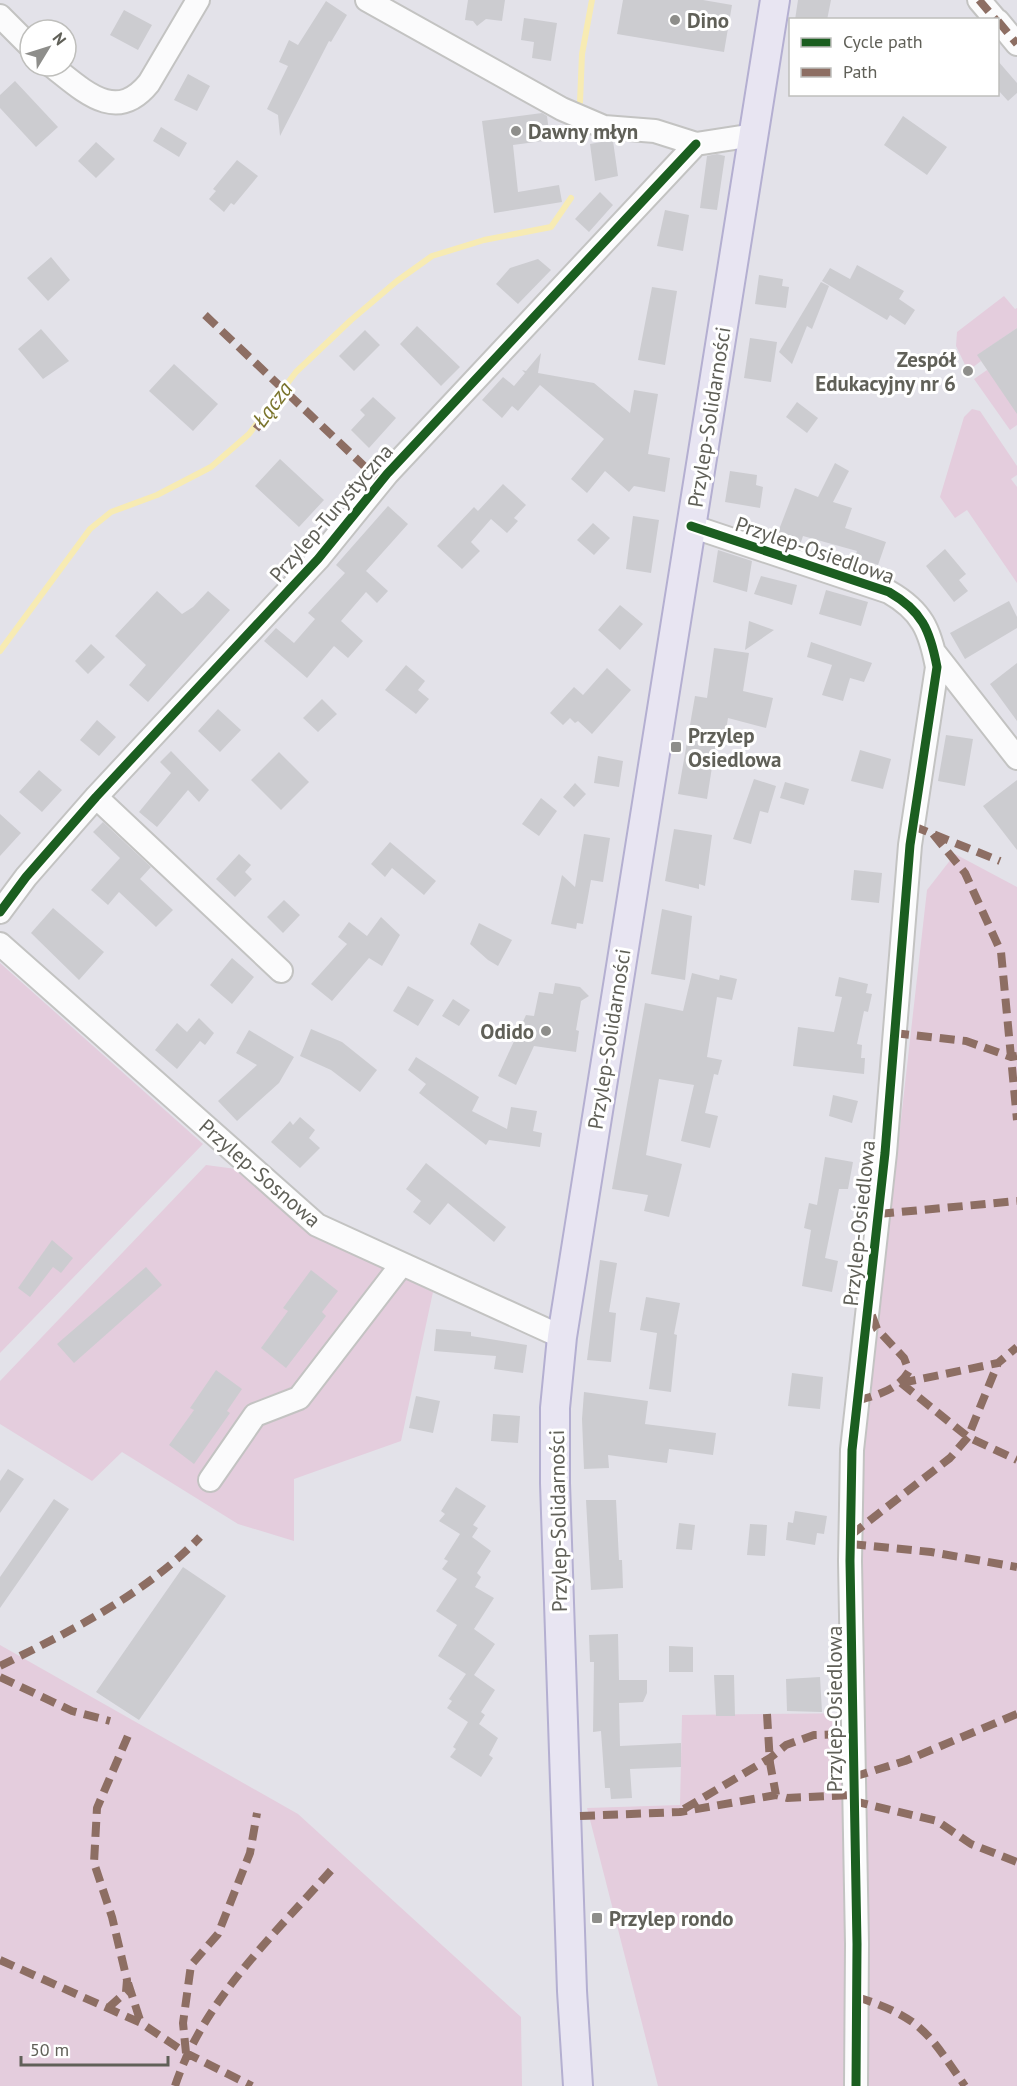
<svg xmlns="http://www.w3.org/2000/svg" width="1017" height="2086" viewBox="0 0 1017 2086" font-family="'PT Sans',sans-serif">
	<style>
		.green { fill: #e4cddd }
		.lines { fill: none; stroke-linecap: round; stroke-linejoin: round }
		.stream { stroke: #f7ebb3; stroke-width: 6 }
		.building { fill: #ccccd0 }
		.minor-casing { stroke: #c3c3c2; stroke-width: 26 }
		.major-casing { stroke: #b4afd1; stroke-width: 32 }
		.minor { stroke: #fbfbfc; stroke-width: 22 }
		.major { stroke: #e8e5f2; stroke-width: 28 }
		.quiet { stroke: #8d6e63; stroke-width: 8; stroke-dasharray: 15 8; stroke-linecap: butt }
		.cycleway-casing { stroke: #fff; stroke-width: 13 }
		.cycleway { stroke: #1b5e20; stroke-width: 9 }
		.poi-dot { fill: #8e8e8b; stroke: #fff; stroke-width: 2 }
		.labels { text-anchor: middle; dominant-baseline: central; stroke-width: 6; stroke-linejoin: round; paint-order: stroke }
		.poi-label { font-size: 21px; font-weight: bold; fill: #606058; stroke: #fff; text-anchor: start }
		.street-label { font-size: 21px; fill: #606058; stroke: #fff }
		.water-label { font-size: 22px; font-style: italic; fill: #7b752d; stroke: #fff }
	</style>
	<rect width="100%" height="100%" fill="#e3e2e9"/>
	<!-- green -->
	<path class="green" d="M1004,296L1015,309L1017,308V328L978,355L981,361L968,371L956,346L957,332Z
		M987,370L1017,395V425L1010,430L974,379Z
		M972,409L980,411L1017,466V475L1011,479L1017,487V583L967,510L955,518L940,497L964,417Z
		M955,854L1017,887V2086H658L587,1808L680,1805L682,1715L864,1713L861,1472L927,890Z
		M0,963L203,1144L0,1353Z
		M206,1165L236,1169L330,1241L433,1292L401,1441L294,1479V1541L238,1524L122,1452L92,1481L0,1424V1381Z
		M0,1645L298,1814L521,2017L522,2086H0Z"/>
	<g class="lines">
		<!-- stream -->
		<path class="stream" d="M580,102L582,54L592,0
			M0,651L90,529L111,512L157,495L211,467L249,434L296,372L351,320L397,281L432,256L484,240L551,227L571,198"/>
	</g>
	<!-- building -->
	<path class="building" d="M468,0H505L502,21L486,19L477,26L473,21L465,20Z
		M623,0H703L732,5L724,52L617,34Z
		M798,0H831L827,20H795Z
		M326,1L347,15L331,42L329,41L280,136L278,115L267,109L288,66L279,62L289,40L298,45Z
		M124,10L152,25L138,50L110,35Z
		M524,18L557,23L551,61L532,58L534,42L521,40Z
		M998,61L1017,83V93L1008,101L998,90Z
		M188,74L210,86L197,111L174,100Z
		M15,81L58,127L36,147L0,108V95Z
		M542,113L547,116L550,140L513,145L518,192L559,185L562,202L494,213L482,121Z
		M903,116L947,147L927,175L884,145Z
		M161,127L187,143L179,157L153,141Z
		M607,141H613L618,176L595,181L590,144Z
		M96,142L115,159L96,178L78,161Z
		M717,154L725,156L717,210L700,208L707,156Z
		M237,160L258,176L234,205L231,203L224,212L209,199L216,191L213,189Z
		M600,192L613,205L589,232L575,219Z
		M665,210L689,215L683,251L657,246Z
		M51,257L70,280L48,301L27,278Z
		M538,259L551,270L518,304L496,284L510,268Z
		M857,265L904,291L899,299L915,310L905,325L890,315L887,320L822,281L830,268L850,279Z
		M759,275L783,279L782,286L789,287L786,308L755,304Z
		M821,282L829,286L812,329L807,326L792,364L779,352Z
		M652,287L677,291L665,365L638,360Z
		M417,326L460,367L441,386L400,344Z
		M1017,328V414L977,355Z
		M41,329L69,361L43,379L18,349Z
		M365,330L380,345L354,371L339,356Z
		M750,338L777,342L771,382L744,378Z
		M541,353L538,373L594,383L630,413L634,390L658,394L648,454L670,458L665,492L634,486L629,492L605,471L587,493L571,479L604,439L540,385L518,411L512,406L502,418L482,400L503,377L514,386L525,373L522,370L526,371Z
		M174,364L218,404L193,431L149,391Z
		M373,397L396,418L369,448L351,430L365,415L360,410Z
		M797,402L818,418L807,433L786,417Z
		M280,459L324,500L299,527L255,486Z
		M835,463L849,471L833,502L852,508L845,528L886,542L878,565L855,557L857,551L803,536L799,548L775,540L795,488L818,497Z
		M730,471L757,475L756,485L763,487L760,508L725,502Z
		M503,484L526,505L514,518L518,521L507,533L491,519L471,542L480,551L462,569L437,546L474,507L478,511Z
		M388,506L408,524L366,571L388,591L377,603L366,592L341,621L363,641L348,658L334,646L307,678L264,641L276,628L294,643L315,619L308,613L345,573L336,565Z
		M633,516L659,520L651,573L626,569Z
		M593,523L610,538L594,555L577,540Z
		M945,549L966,574L959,580L968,591L954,602L926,566Z
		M718,550L752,561L747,592L713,582Z
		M761,576L797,585L792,605L754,594Z
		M826,590L868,602L861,626L819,614Z
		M157,591L182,614L193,607L208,591L230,610L148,702L129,685L146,665L115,636Z
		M1009,601L1017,617V628L965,659L950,633Z
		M620,605L643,624L620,650L598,630Z
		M749,621L774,630L745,650Z
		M811,642L872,663L864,682L850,678L843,701L822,695L832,665L807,657Z
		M91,644L105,657L88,674L75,661Z
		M714,648L749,653L743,691L773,698L766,728L728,718L725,736L717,735L707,799L678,794L695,696L707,698Z
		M1017,663V721L990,684Z
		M406,665L425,681L418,690L429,699L416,714L385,690Z
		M607,668L631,690L592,734L578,721L575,723L570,718L563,725L550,713L574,687L583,695Z
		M322,699L337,714L318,732L303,718Z
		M218,709L241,730L220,752L198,731Z
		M97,720L116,737L99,756L80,740Z
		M946,735L973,739L965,786L938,781Z
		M860,750L891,759L883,789L851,781Z
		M171,751L209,790L199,802L188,790L157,827L139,812L171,773L160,762Z
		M279,752L309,782L281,810L251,780Z
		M598,756L623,761L619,787L594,783Z
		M39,770L62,790L42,812L19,792Z
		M754,779L776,786L768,813L760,811L751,844L733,839Z
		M1017,780V850L983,806Z
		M785,782L809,789L804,805L780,798Z
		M575,783L586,794L574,807L563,797Z
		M541,798L557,811L539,836L522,824Z
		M0,814L21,833L0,856Z
		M103,822L151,867L140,879L173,910L156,927L119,892L108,905L91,890L120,858L93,832Z
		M674,829L712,835L705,886L699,884V889L665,881Z
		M584,834L610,838L603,882L591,880L583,924L577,923L576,929L551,924L562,875L575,887Z
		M390,842L436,881L424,895L392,868L385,877L371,864Z
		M239,854L251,865L245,872L252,879L235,897L216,879Z
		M854,870L882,873L879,903L851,900Z
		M284,900L300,915L283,933L267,917Z
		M53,908L104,952L79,980L31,933Z
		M662,909L692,916L685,980L651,974Z
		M381,917L400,935L382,966L369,958L332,1001L311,984L347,944L338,937L349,922L367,936Z
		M479,923L512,940L498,966L488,960L470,944Z
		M232,958L254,977L232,1004L210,985Z
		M692,973L719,980L720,975L737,979L732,1000L717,997L707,1057L722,1060L718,1075L714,1074L705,1113L718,1116L710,1148L681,1141L694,1085L659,1079L646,1155L682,1164L669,1217L644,1211L648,1195L612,1189L645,1003L683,1011Z
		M839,977L868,984L866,993L872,994L868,1012L864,1011L857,1044L862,1045L861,1058H865L864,1074L793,1066L798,1027L834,1032L842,997L835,996Z
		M555,983L580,987L589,996L581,1001L576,1030L579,1031L576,1052L534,1046L516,1085L498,1076L526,1015L534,1016L539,992L553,994Z
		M408,986L434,1000L418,1026L393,1011Z
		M453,999L470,1010L459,1026L442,1016Z
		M199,1018L214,1033L205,1045L200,1041L177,1069L155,1050L177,1023L187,1032Z
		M311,1029L342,1042L377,1070L360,1092L331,1070L300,1056Z
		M249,1030L294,1057L279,1083L237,1121L218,1101L257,1065L236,1053Z
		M416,1057L479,1097L472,1111L507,1129L511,1107L537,1111L533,1131L542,1133L540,1147L489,1140L486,1145L419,1093L426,1084L408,1070Z
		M833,1095L858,1101L852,1123L829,1116Z
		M300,1117L315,1130L309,1138L320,1148L300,1168L271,1142L290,1121L293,1125Z
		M825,1157L853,1162L848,1189H839L825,1258L838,1261L832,1292L802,1286L811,1230L804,1228L809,1203L817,1205Z
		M426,1163L506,1227L494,1242L448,1203L430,1225L413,1212L421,1201L406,1189Z
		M52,1240L73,1258L61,1273L53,1267L30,1297L18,1288Z
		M600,1260L617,1263L609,1312L616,1313L611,1362L587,1360Z
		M146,1267L162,1285L74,1363L57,1344Z
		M311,1270L338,1291L322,1312L326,1316L286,1368L261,1348L288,1311L283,1308Z
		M646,1297L680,1303L674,1334L677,1335L671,1392L649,1389L657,1333L640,1330Z
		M436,1329L471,1332V1336L527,1345L523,1373L494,1369L496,1356L434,1351Z
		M216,1370L242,1389L227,1411L230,1413L194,1464L169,1445L194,1410L190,1408Z
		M792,1373L823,1377L820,1409L788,1406Z
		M584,1392L648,1401L645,1424L716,1433L713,1455L669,1449L667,1463L608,1455L609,1468L584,1469L582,1419Z
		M416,1396L440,1401L433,1433L409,1428Z
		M493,1414L520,1416L518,1443L491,1441Z
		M8,1469L24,1479L0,1513V1481Z
		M456,1487L486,1506L473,1525L478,1528L472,1537L491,1551L477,1573L481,1577L475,1587L494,1598L474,1629L495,1644L474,1675L495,1690L481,1712L485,1715L479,1724L498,1738L489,1755L493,1758L481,1777L450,1757L456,1749L453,1747L468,1722L447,1708L452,1701L449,1699L466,1674L438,1656L457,1625L436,1611L457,1579L442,1569L448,1561L444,1559L460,1534L439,1521L445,1514L441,1511Z
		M54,1499L69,1509L0,1608V1577Z
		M586,1500H616L619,1560H622L623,1588L591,1590Z
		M795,1511L827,1516L824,1534L817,1533L815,1545L786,1540L788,1522L793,1523Z
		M679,1523L695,1525L692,1550L676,1549Z
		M750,1524L767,1525L765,1556L747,1555Z
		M183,1567L226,1596L139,1720L96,1692Z
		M618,1634L619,1680H647V1693L643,1702L619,1703L620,1746L681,1743V1767L630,1769L632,1798L611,1799L610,1788H605L601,1731L593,1732L594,1662H590L589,1635Z
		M669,1646L693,1647V1672H669Z
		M714,1675H734L735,1716H716Z
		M820,1677L822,1712L787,1711L786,1679Z"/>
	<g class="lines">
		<defs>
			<path id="minor" d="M367,0L562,109L604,127L655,131L696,144L754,135
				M979,0L996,20
				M0,16L30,46
				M998,21L1017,44
				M52,66C84,91 116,124 149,83L198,0
				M691,526L889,592C922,611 930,630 937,667L910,845L885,1153L852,1450L850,1561L857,1944L856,2086
				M934,652L1017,758
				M96,797L281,971
				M0,912L26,877L96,797L318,559L387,474L696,144
				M0,944L317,1225L562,1337
				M210,1480L255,1415L299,1398L402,1264"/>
			<path id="major" d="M578,2086L572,1991L555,1483V1408L562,1337L775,0"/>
		</defs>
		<!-- minor casing -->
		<use href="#minor" class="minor-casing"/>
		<!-- major casing -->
		<use href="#major" class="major-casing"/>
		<!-- minor -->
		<use href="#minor" class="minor"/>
		<!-- major -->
		<use href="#major" class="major"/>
		<!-- quiet -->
		<path class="quiet" d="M979,0L996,20
			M998,21L1017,44
			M205,315L381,482
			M256,429L287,392
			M913,826L1000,861
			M933,834L965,873L1001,952L1017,1120
			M894,1033L966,1041L1011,1057L1017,1056
			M879,1214L1017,1201
			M901,1383L968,1437L1017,1460
			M901,1383L998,1363L1017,1347
			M857,1401C878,1394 897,1391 909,1371L904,1358L877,1329L870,1310
			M851,1535L950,1458L968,1437L998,1363
			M851,1544L931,1552L1017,1567
			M0,1666C69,1632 146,1594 200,1537
			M0,1677L72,1711L110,1721
			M767,1714L770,1763L776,1795L787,1798L853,1795
			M853,1777L905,1761L1017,1714
			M853,1801L937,1821L971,1844L1017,1862
			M684,1809L770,1758L786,1745L814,1735L853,1734
			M580,1816L680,1812L776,1795
			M0,1960L141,2023L186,2053L252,2086
			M128,1983L141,2023
			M857,1997C922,2018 928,2033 965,2086
			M108,2008L126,1992L127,1980L112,1917L94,1863L97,1808L130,1731
			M186,2053L183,2023L191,1965L218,1934L250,1853L257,1813
			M175,2086C204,1999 274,1935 334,1867"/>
		<defs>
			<path id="cycleway" d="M691,526L889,592C922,611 930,630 937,667L910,845L885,1153L852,1450L850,1561L857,1944L856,2086
				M0,912L26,877L96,797L318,559L387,474L696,144"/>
		</defs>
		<!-- cycleway casing -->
		<use href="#cycleway" class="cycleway-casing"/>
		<!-- cycleway -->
		<use href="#cycleway" class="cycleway"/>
	</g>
	<!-- markers -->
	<g class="poi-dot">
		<circle cx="675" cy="20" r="6"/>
		<circle cx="516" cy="131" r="6"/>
		<circle cx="968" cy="371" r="6"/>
		<rect x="670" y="741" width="12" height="12" rx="3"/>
		<circle cx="546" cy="1031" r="6"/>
		<rect x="591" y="1912" width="12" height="12" rx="3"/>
	</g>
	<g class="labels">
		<!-- poi labels -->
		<g class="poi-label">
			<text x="687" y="20">Dino</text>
			<text x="528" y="131">Dawny młyn</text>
			<text x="956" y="359" text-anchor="end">Zespół<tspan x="956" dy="24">Edukacyjny nr 6</tspan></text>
			<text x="688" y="735">Przylep<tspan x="688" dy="24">Osiedlowa</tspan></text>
			<text x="534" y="1031" text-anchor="end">Odido</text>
			<text x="609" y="1918">Przylep rondo</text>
		</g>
		<!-- street labels -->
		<g class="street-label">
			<text transform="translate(709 417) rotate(-81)">Przylep-Solidarności</text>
			<text transform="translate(331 513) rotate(-49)">Przylep-Turystyczna</text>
			<text transform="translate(815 550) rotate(19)">Przylep-Osiedlowa</text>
			<text transform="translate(609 1039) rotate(-81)">Przylep-Solidarności</text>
			<text transform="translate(260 1173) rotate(41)">Przylep-Sosnowa</text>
			<text transform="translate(859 1223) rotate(-84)">Przylep-Osiedlowa</text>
			<text transform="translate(558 1521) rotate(-91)">Przylep-Solidarności</text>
			<text transform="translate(834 1709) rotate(-90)">Przylep-Osiedlowa</text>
		</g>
		<!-- water labels -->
		<g class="water-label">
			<text transform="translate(272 404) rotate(-53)">Łącza</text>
		</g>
	</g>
	<!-- legend -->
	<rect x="789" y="18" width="210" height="78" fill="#ffffff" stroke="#bfbfbc" stroke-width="1.5"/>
	<rect x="801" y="38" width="30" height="9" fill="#1b5e20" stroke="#bfbfbc" stroke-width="1.5"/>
	<text x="843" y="48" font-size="18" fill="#606058">Cycle path</text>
	<rect x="801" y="68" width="30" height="9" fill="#8d6e63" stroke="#bfbfbc" stroke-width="1.5"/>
	<text x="843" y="78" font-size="18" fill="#606058">Path</text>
	<!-- north arrow -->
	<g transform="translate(48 48) rotate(52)"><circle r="28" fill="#ffffff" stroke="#bfbfbc" stroke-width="1.5"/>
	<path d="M0-4.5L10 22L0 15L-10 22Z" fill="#8e8e8b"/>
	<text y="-9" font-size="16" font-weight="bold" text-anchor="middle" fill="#606058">N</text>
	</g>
	<!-- scale -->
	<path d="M21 2056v9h147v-9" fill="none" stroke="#606058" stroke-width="3"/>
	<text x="30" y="2056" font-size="18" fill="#606058" stroke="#ffffff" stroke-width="4.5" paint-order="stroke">50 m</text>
</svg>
